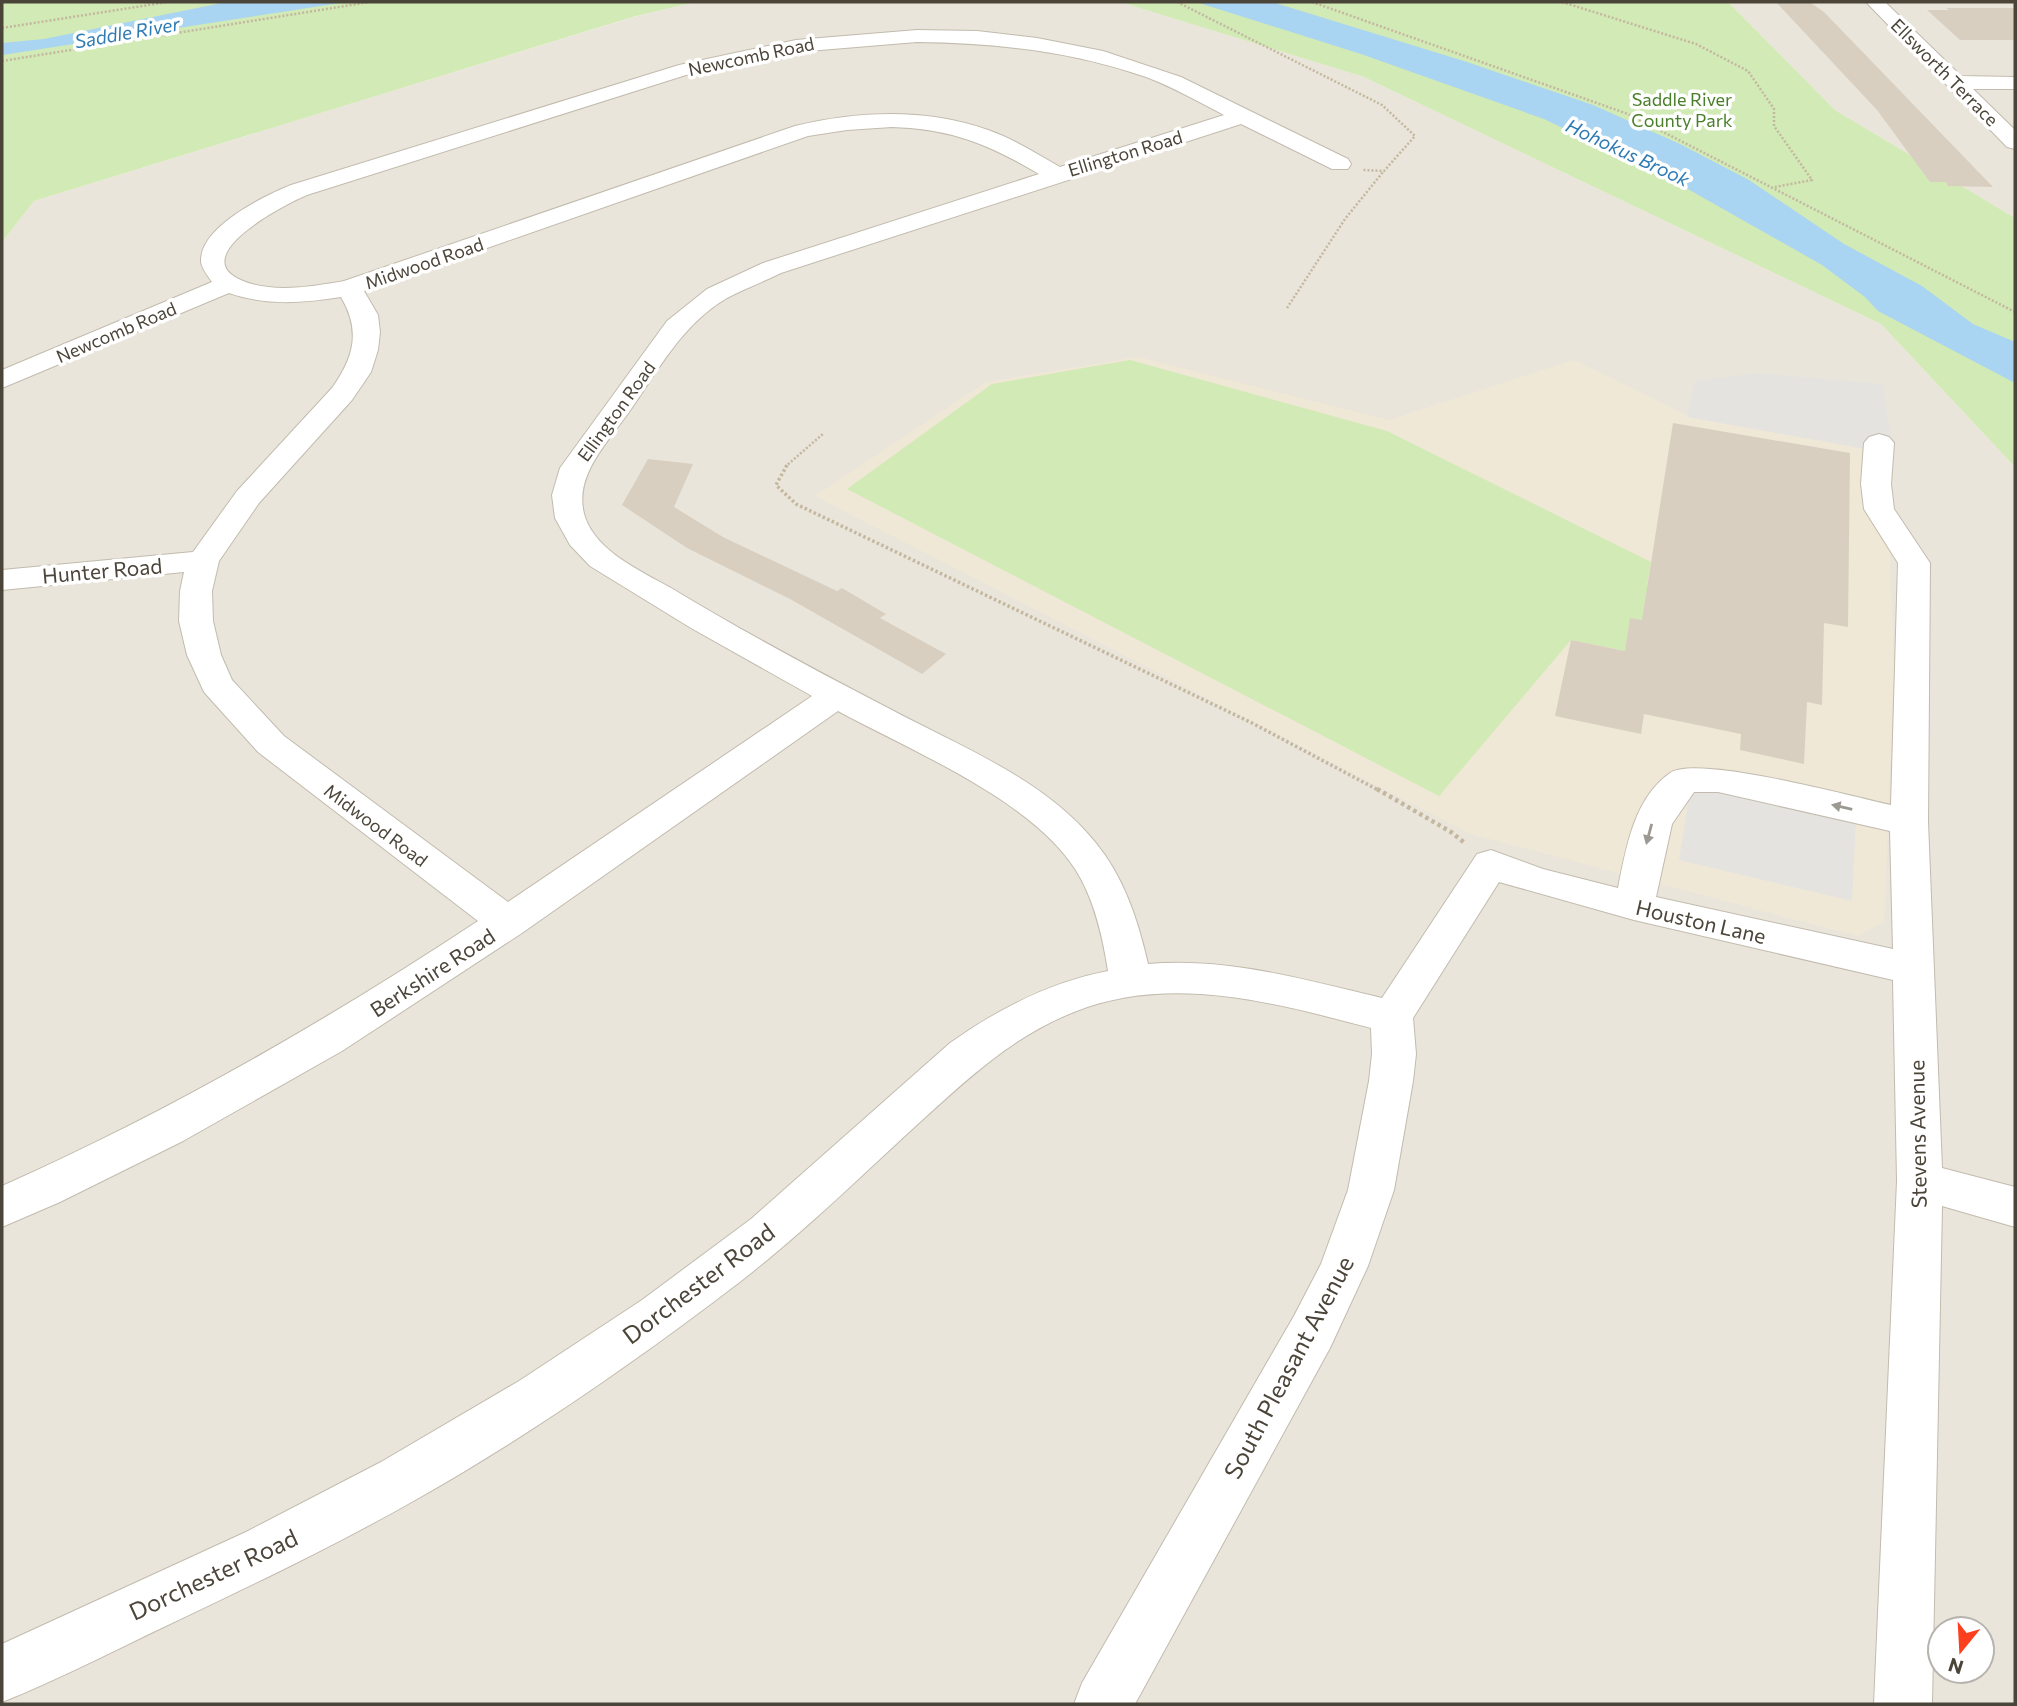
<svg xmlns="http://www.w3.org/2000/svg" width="2017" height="1706" viewBox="0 0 2017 1706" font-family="Commissioner,sans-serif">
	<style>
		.residential { fill: #eae5da; fill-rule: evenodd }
		.education { fill: #efe8d6 }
		.green { fill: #d2eab5 }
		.parking { fill: #e5e3e0 }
		.water { fill: #a9d4f2 }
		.building { fill: #d8cfc1 }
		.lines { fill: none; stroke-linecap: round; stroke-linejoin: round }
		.minor-casing { stroke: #c2bbae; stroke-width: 2 }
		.path-far2 { stroke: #c4b79f; stroke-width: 2.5; stroke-dasharray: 2 2; stroke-linecap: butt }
		.path-far1 { stroke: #c4b79f; stroke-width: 3.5; stroke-dasharray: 2.5 2.5; stroke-linecap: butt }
		.path { stroke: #c4b79f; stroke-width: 4.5; stroke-dasharray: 3.5 3.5; stroke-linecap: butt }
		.minor { fill: #fff; fill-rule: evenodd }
		.oneway { fill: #9c9892 }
		.labels { text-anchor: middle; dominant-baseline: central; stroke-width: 7; stroke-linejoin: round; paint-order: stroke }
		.far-street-label { font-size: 18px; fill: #4b4439; stroke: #fff }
		.far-park-label { font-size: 18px; fill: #4a7f2a; stroke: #fff }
		.far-water-label { font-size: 19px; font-style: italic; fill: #2e7ab2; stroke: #fff }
		.street-label { font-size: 21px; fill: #4b4439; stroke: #fff }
		.near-street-label { font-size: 24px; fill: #4b4439; stroke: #fff }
	</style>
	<rect width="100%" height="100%" fill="#f6f3ec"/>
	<!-- residential -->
	<path class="residential" d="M696,2H1120L1364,77L1881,324L2015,467V1704H2V242L34,201L637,16ZM1940,1629H1982V1671H1940Z
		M1728,2H2015V218L1835,110Z"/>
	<!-- education -->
	<path class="education" d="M1138,357L1389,420L1574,360L1684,414L1893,450L1890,567L1894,669L1884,922L1858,936L1471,834L815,496L986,382Z"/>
	<!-- green -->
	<path class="green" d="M2,2H696L636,16L34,201L2,242Z
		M1120,2H1728L1835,110L2015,218V467L1881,324L1364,77Z
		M1130,360L1387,431L1651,562L1647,585L1701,631L1631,618L1625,651L1571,640L1439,796L847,489L992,384Z"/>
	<!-- parking -->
	<path class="parking" d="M1757,373L1883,384L1893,454L1687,417L1695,381Z
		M1691,784L1856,818L1852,901L1679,860Z"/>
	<!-- water -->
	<path class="water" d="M227,2H347L2,55V43L44,39Z
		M1196,2H1272L1467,62L1593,105L1680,144L1749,180L1844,244L1922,286L1973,324L2015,342V383L1878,311L1865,297L1822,265L1679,184L1544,119L1361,54Z"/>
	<!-- building -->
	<path class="building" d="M1776,2L1811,3L1824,12L1993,187L1948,186L1946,182H1930L1877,110Z
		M1946,8H2015V40H1960L1927,10H1949Z
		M1673,423L1850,453L1848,627L1824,623L1822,705L1807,702L1804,764L1740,750L1741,734L1644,714L1641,734L1555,716L1571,640L1625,651L1630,618L1642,620Z
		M648,459L693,464L674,507L723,537L837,591L842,588L886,614L880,618L946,654L922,674L790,599L687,548L622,505Z"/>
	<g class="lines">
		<defs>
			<path id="minor" d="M1866,2H1885L1961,76L2015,77V89H1973L2015,130V149L2007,147Z
				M917,30L977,31L1037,38L1103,51L1181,77L1348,159L1351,164L1348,169H1332L1241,124L781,273C763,282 744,289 727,298C683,323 657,372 629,412C608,442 572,477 585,517C597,552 641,571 671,588C742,631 815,670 888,708C959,746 1043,778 1095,842C1124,877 1138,920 1148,964C1228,957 1305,980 1382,998L1477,854L1491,850L1543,869L1618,888C1626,848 1634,798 1670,773C1696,754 1854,797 1891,805L1898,563L1864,509L1861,484L1864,443L1869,437L1879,434L1889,437L1894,443L1891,484L1894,509L1930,563L1928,822L1942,1168L2015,1187V1227L1942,1206L1932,1704H1874L1897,1181L1893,980L1634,920L1499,882L1413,1018L1416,1054L1413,1081L1394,1190L1368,1266L1330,1348L1135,1704H1074L1082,1683L1294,1316L1321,1264L1348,1190L1369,1081L1372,1054L1371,1028C1275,1003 1171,973 1074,1012C1008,1038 960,1086 908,1133C853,1184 800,1235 741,1281C638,1360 530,1435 417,1499C336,1545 252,1585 168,1625C113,1651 58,1680 2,1702V1644L246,1532L381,1462L519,1381L642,1300L751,1219L950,1043C998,1009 1050,982 1108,971C1103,939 1096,907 1081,879C1041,803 911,751 838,711L522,933L342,1051L183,1141L60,1202L2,1227V1186C169,1112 325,1022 478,921L258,752L204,692L187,655L179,621L180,591L184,572L2,590V570L193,552L237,491L332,388C354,357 361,331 341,297C303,303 266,306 229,293L2,388V370L212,282C208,276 202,269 201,262C199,227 264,196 291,185L679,65L796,40ZM917,42C996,43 1071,51 1146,77C1173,87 1199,102 1224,115L1060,167C1037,154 1014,139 988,130C926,108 858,111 795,126L344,281C315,286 281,292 252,284C175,262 281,206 307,195L686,75L796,52ZM892,127C952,129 988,144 1039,174L763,263L707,289L667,321L560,468L552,495L555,518L570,545L590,566L691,628L812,696L508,902L284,736L232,680L221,655L213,621L212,591L219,561L259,503L352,400L371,372L378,350L380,332L378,315L364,291L808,136L847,130ZM1694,792H1718L1890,831L1893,949L1656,897L1672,824Z"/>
		</defs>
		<!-- minor casing -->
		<use href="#minor" class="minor-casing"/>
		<!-- path-far2 -->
		<path class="path-far2" d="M1177,2L1382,105L1415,136L1384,171L1363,170
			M1312,2L1628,114L2015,312
			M1562,2L1696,44L1748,71L1774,109V126L1812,180L1775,187
			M2,28L168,2
			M2,61L370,2
			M1287,308L1345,219L1383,172
			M785,467L824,433"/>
		<!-- path-far1 -->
		<path class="path-far1" d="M787,465L776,485L796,504L1252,723L1380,791"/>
		<!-- path -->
		<path class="path" d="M1377,789L1451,832L1466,844"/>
		<!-- minor -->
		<use href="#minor" class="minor"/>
	</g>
	<!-- one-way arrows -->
	<defs><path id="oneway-solid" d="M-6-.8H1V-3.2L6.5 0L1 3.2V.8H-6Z" transform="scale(1.75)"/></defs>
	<g class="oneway">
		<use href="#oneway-solid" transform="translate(1842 807) rotate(-167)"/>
		<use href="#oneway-solid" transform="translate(1649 834) rotate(105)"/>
	</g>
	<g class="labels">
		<!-- far-street labels -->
		<g class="far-street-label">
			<text transform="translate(751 56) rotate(-12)">Newcomb Road</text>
			<text transform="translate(1945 72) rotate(45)">Ellsworth Terrace</text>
			<text transform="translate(1125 153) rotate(-17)">Ellington Road</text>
			<text transform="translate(424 263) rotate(-19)">Midwood Road</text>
			<text transform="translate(116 332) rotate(-23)">Newcomb Road</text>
			<text transform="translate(616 411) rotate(-54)">Ellington Road</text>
			<text transform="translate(376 825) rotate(37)">Midwood Road</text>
		</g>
		<!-- far-park labels -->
		<g class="far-park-label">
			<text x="1682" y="99">Saddle River<tspan x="1682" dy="21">County Park</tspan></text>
		</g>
		<!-- far-water labels -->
		<g class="far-water-label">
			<text transform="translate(127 32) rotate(-10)">Saddle River</text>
			<text transform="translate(1628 152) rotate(25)">Hohokus Brook</text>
		</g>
		<!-- street labels -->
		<g class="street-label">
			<text transform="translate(102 570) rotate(-5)">Hunter Road</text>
			<text transform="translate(1701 921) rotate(13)">Houston Lane</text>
			<text transform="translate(432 972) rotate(-33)">Berkshire Road</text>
			<text transform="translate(1917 1134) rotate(-91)">Stevens Avenue</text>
		</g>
		<!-- near-street labels -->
		<g class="near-street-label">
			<text transform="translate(698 1283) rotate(-37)">Dorchester Road</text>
			<text transform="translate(1288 1367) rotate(-62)">South Pleasant Avenue</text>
			<text transform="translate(213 1574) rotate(-25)">Dorchester Road</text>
		</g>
	</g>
	<!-- border -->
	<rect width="2017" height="1706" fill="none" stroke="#4b4439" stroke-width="7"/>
	<!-- north arrow -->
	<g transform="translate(1961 1650) rotate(198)"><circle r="33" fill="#ffffff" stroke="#b7b4b0" stroke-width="2"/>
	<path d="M0-5L12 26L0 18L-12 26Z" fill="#fc3f1d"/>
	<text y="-10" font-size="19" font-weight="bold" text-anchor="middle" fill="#4b4439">N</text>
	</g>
</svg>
